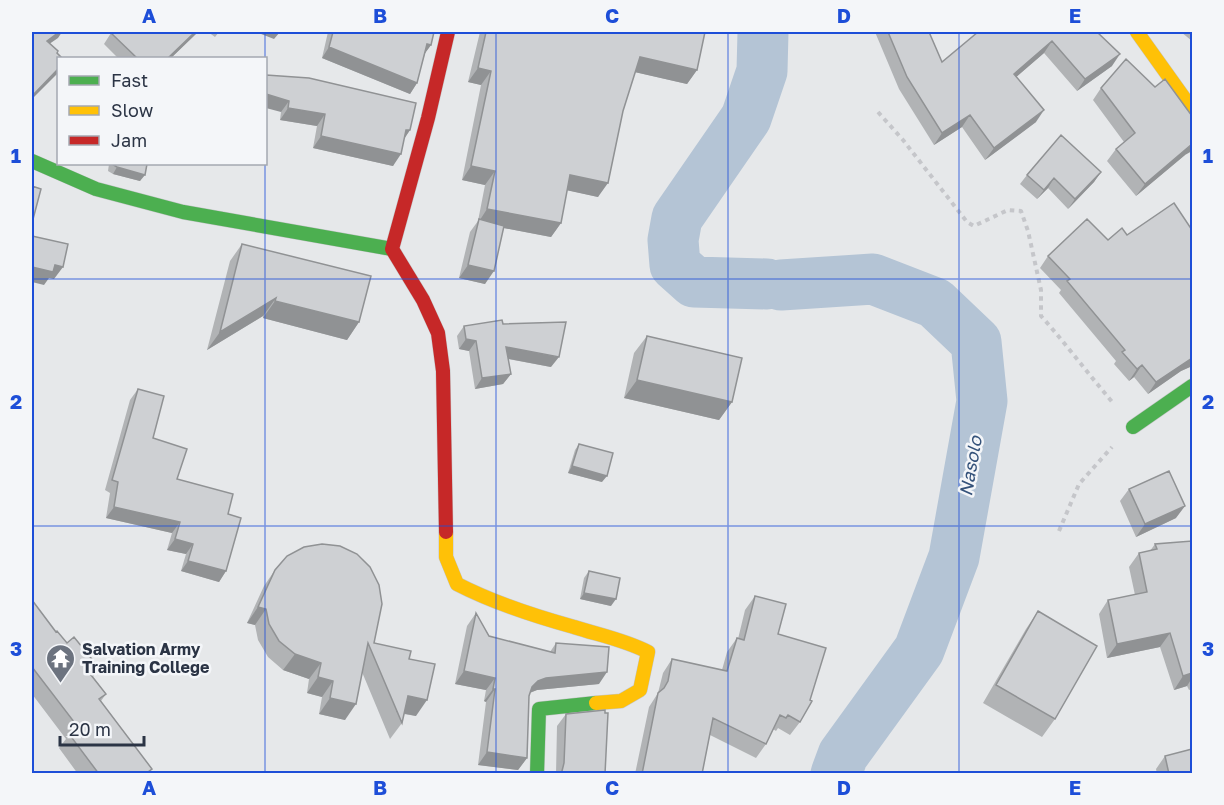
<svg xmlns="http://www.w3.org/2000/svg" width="1224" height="805" viewBox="0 0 1224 805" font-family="'Golos Text',sans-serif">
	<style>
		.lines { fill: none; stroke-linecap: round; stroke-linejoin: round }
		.river { stroke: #b4c4d5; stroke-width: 51 }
		.fast-casing { stroke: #c4c6c8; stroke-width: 15 }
		.slow-casing { stroke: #c4c6c8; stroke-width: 15 }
		.jam-casing { stroke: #c4c6c8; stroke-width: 15 }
		.path { stroke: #c5c6ca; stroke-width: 4; stroke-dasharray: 4.5 4.5; stroke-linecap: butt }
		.fast { stroke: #4caf50; stroke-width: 14 }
		.slow { stroke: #ffc107; stroke-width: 14 }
		.jam { stroke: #c62828; stroke-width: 14 }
		.wall { fill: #b1b3b5 }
		.shaded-wall { fill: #909294 }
		.building { fill: #ced0d3; stroke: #909294; stroke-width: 1.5 }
		.grid { fill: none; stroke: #1d4ed8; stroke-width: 1.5; stroke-opacity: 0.55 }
		.labels { text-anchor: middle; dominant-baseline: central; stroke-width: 5; stroke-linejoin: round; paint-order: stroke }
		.poi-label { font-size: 16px; font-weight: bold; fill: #2b3445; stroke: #f4f6f9; text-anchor: start }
		.water-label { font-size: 18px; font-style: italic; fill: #34527a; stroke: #f4f6f9 }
		.neatline { fill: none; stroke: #1d4ed8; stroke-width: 2 }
		.grid-label { font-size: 20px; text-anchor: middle; font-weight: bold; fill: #1d4ed8 }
	</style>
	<rect width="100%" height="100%" fill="#e6e8ea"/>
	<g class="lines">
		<!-- river -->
		<path class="river" d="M763,32L762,71L746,118L677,218L673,240L675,265L694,282L767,284
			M781,285L873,279L935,303L976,342L982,401L954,557L919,650L843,755L836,774"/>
		<defs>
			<path id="fast" d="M32,161L96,189L183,212L392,249
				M1133,427L1192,386
				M537,774L539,709L596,703"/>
			<path id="slow" d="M1137,32L1192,109
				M446,532V557L457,584C494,603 534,616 574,627C599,635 625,640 648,652L640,690L621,701L596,703"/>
			<path id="jam" d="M446,532L443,371L438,333L423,300L392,249L428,118L448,32"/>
		</defs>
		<!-- fast casing -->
		<use href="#fast" class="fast-casing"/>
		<!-- slow casing -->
		<use href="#slow" class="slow-casing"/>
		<!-- jam casing -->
		<use href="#jam" class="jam-casing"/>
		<!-- path -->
		<path class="path" d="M878,112L903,140L967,222L974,226L1008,210L1021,211L1028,231L1041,290V316C1067,345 1089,375 1114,404
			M1059,531L1079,484L1112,447"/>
		<!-- fast -->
		<use href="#fast" class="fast"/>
		<!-- slow -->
		<use href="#slow" class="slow"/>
		<!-- jam -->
		<use href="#jam" class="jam"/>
	</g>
	<!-- wall -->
	<path class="wall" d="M110,32H198L171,58H118L104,44L111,33Z
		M208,32H219L215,37Z
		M328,32H434L431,45L425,53L417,83L410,94L322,58Z
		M480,32H705L697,70L687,84L635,72L623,111L598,197L567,190L561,223L551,237L504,228L485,284L459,278L470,232L478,221L485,185L462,180L481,85L468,82Z
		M875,32H929L942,62L1097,32L1112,66L1077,91L1044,53L1016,77L1036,122L985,160L962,127L934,145L899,89Z
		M1181,32H1192V41Z
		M266,75L410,130L404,139L393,166L313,148L317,126L280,120L281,112Z
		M1101,88L1185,155L1136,196L1107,161L1116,149L1124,142L1093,100Z
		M109,164H147L140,181L113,174L108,171Z
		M1101,172L1094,182L1068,209L1048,188L1037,199L1020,184L1027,175Z
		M242,244L359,322L347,340L263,318V316L207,350L230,261Z
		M1048,256L1190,367L1181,371L1148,394L1134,377L1129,381L1114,364L1116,361L1059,293L1061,290L1040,268Z
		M503,324L551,367L508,359L511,374L503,384L475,389L469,351L459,349L457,336L464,326Z
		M647,336L732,402L719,420L624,398L634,353Z
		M138,389L153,438L177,479L228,514L226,571L219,582L181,571L186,554L167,550L172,533L106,518L110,493L105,490L130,400Z
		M579,444L602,482L568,473L575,450Z
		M1129,489L1176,518L1136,537L1120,501Z
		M1192,541V689L1189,690L1187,686L1174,690L1160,647L1107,658L1099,614L1108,600L1135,595L1129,567L1139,553L1150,551L1155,544Z
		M275,570L374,643L409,659L416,716L404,714L402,723L390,739L362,672L345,720L319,714L322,697L307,693L309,679L283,670L268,657L258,640L255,625L247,623L264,586Z
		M589,571L611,606L580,599L584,578Z
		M755,596L778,634L800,722L790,735L778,728L776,731L773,729L766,744L756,758L710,735L702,774H635L649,707L658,693L663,673L672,659L722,670L727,652L737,638L738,639L745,610Z
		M32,600L56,632L67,643L99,668L93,677L106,694L101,701L152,769L148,774H78L59,748L66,739L32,694Z
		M1038,611L1055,719L1042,737L983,703L1026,629Z
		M476,613L489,636L550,652L556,643L599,684L537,690L530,693L529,696L527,758L518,770L478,765L486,702L484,701L486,690L455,684L467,626Z
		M566,714L605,774H556L557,726Z
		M1165,756L1192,774H1157L1156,769Z"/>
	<!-- shaded-wall -->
	<path class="shaded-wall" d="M59,32H62L58,38L39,51L47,41Z
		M195,32H198L171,58H168Z
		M256,32H280L274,39Z
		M1052,41L1044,53L1006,86L1014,74Z
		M427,44L431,45L423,56Z
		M329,47L417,83L410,94L322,58Z
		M1120,54L1112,66L1077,91L1085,79Z
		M640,57L697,70L687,84L630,71Z
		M478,68L491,71L481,85L468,82Z
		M58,69V73L32,99V96Z
		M266,94L289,101L281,112L266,108Z
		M288,108L325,114L317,126L280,120Z
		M1044,110L1036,122L985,160L994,148Z
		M970,115L962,127L934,145L942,133Z
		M406,130H410L402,142Z
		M321,136L401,154L393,166L313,148Z
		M1192,144V151L1185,155L1136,196L1145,184Z
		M471,166L495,171L485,185L462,180Z
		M117,167L145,175L140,181L113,174Z
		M1101,172L1094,182L1068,209L1075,199Z
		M570,175L608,183L598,197L561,189Z
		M1054,178L1048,188L1037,199L1044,190Z
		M487,209L561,223L551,237L478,223Z
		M55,265L63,267L54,279L49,278L44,285L32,282V267Z
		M468,265L494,271L485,284L459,278Z
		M276,298L263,316L207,350L220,332Z
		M275,301L359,322L347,340L263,318Z
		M466,339L476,341L469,351L459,349Z
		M506,347L559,357L551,367L499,357Z
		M1192,358V368L1190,367L1181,371L1148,394L1156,382Z
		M1142,365L1134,377L1129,381L1137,369Z
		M511,374L503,384L475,389L482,378Z
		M637,380L732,402L719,420L624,398Z
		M572,466L607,476L602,482L568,473Z
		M1185,506L1176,518L1136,537L1145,524Z
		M114,507L180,522L172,533L106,518Z
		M175,539L193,544L186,554L167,550Z
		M188,561L226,571L219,582L181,571Z
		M584,593L616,599L611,606L580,599Z
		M258,607L266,609L255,625L247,623Z
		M1170,633L1160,647L1107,658L1117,644Z
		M295,654L321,663L309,679L283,670Z
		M464,671L495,678L486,690L455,684Z
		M607,672L599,684L537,690L529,693L532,687L538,681L546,678Z
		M1192,673V678L1187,686L1174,690L1183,676Z
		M318,677L333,681L322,697L307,693Z
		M493,689H495L486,702L484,701Z
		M408,696L427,700L416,716L396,712Z
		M330,698L356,704L345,720L319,714Z
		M487,752L527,758L518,770L478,765Z"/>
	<!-- building -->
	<path class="building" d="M32,32H59L47,41L58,51L57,53L62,58H58V69L32,96Z
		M113,32H195L168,58H137L111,33Z
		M333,32H434L431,45L427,44L417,83L329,47Z
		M486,32H705L697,70L640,57L623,111L608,183L570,175L561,223L487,209L495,171L471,166L491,71L478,68Z
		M888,32H929L942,62L978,32H1097L1120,54L1085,79L1052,41L1014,74L1044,110L994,148L970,115L942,133L907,77Z
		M1126,59L1155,87L1165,79L1192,116V144L1145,184L1116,149L1135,133L1101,88Z
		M266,75L309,78L416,103L410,130H406L401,154L321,136L325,114L288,108L289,101L266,94Z
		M1061,135L1101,172L1075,199L1054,178L1044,190L1027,175Z
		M112,164H147L145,175L117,167Z
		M32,186L41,189L32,223Z
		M1174,203L1192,230V358L1156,382L1142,365L1137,369L1122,352L1125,350L1067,281L1070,279L1048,256L1087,219L1108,240L1122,228L1127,235Z
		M479,219L504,226L494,271L468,265Z
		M32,236L68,244L63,267L55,265L53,272L32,267Z
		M242,244L371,276L359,322L275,301L276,298L220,332Z
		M502,320L503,324L566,322L559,357L506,347L511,374L482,378L476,341L466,339L464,326Z
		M647,336L742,358L732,402L637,380Z
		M138,389L164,396L153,438L187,449L177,479L233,494L228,514L241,518L226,571L188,561L193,544L175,539L180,522L114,507L118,482L112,480Z
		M579,444L613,453L607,476L572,466Z
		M1169,471L1185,506L1145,524L1129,489Z
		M1192,541V673L1183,676L1170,633L1117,644L1108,600L1147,592L1139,553L1157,549L1155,544Z
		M322,544L340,546L357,554L370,567L379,585L382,604L374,643L411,651L409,659L435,664L427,700L408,696L402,723L368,643L356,704L330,698L333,681L318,677L321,663L295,654L279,641L269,624L266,609L258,607L275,570L287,556L304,547Z
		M589,571L620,578L616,599L584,593Z
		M755,596L786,604L778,634L826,648L810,700L812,701L800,722L788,715L786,718L780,715L766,744L713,718L702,774H642L658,693L664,688L668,681L672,659L727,671L737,638L744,640Z
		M32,600L56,632L57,631L67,643L74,637L99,668L91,675L106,694L99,699L152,769L145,774H99L69,734L78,727L32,667Z
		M1038,611L1097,646L1055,719L996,685Z
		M476,613L489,636L555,653L556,643L609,647L607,672L546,678L538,681L532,687L529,696L527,758L487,752L495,689H493L495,678L464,671Z
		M605,710V713H608L605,774H559L562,771L564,763L566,714Z
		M1192,749V774H1169L1165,756Z"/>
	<!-- grid -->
	<path class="grid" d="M265,32V58M496,32V774M728,32V774M959,32V774M265,164V774M32,279H1192M32,526H1192"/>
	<!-- icons -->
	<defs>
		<symbol id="temple-pin" viewBox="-11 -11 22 30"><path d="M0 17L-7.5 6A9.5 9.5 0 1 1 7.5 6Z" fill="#6c737f" stroke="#f4f6f9"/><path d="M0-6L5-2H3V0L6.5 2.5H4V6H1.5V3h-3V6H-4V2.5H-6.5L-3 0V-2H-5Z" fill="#fff"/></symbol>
	</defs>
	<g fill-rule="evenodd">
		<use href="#temple-pin" x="44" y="642" width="33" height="45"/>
	</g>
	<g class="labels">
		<!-- poi labels -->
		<g class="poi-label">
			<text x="82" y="649">Salvation Army<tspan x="82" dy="18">Training College</tspan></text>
		</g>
		<!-- water labels -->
		<g class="water-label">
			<text transform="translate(970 466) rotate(-80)">Nasolo</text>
		</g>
	</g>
	<!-- border -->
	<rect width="1224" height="805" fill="none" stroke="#f4f6f9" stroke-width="66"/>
	<!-- legend -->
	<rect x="57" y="57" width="210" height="108" fill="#f4f6f9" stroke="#a4a8b1" stroke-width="1.5"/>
	<rect x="69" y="76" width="30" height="9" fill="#4caf50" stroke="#a4a8b1" stroke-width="1.5"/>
	<text x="111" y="87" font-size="18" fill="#2b3445">Fast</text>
	<rect x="69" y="106" width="30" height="9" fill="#ffc107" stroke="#a4a8b1" stroke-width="1.5"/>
	<text x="111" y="117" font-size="18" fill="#2b3445">Slow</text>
	<rect x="69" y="136" width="30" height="9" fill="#c62828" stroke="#a4a8b1" stroke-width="1.5"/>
	<text x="111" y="147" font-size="18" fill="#2b3445">Jam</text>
	<!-- scale -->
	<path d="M60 736v9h84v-9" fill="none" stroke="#2b3445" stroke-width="3"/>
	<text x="69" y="736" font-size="18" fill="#2b3445" stroke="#f4f6f9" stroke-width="4.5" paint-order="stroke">20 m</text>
	<rect x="33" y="33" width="1158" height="739" class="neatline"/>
	<g class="grid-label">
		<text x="149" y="23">A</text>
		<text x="380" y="23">B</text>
		<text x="612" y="23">C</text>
		<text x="844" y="23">D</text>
		<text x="1075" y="23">E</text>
		<text x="16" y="163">1</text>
		<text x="1208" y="163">1</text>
		<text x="16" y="409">2</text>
		<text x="1208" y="409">2</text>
		<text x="16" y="656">3</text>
		<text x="1208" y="656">3</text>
		<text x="149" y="795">A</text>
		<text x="380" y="795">B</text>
		<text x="612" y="795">C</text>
		<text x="844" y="795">D</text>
		<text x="1075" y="795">E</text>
	</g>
</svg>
